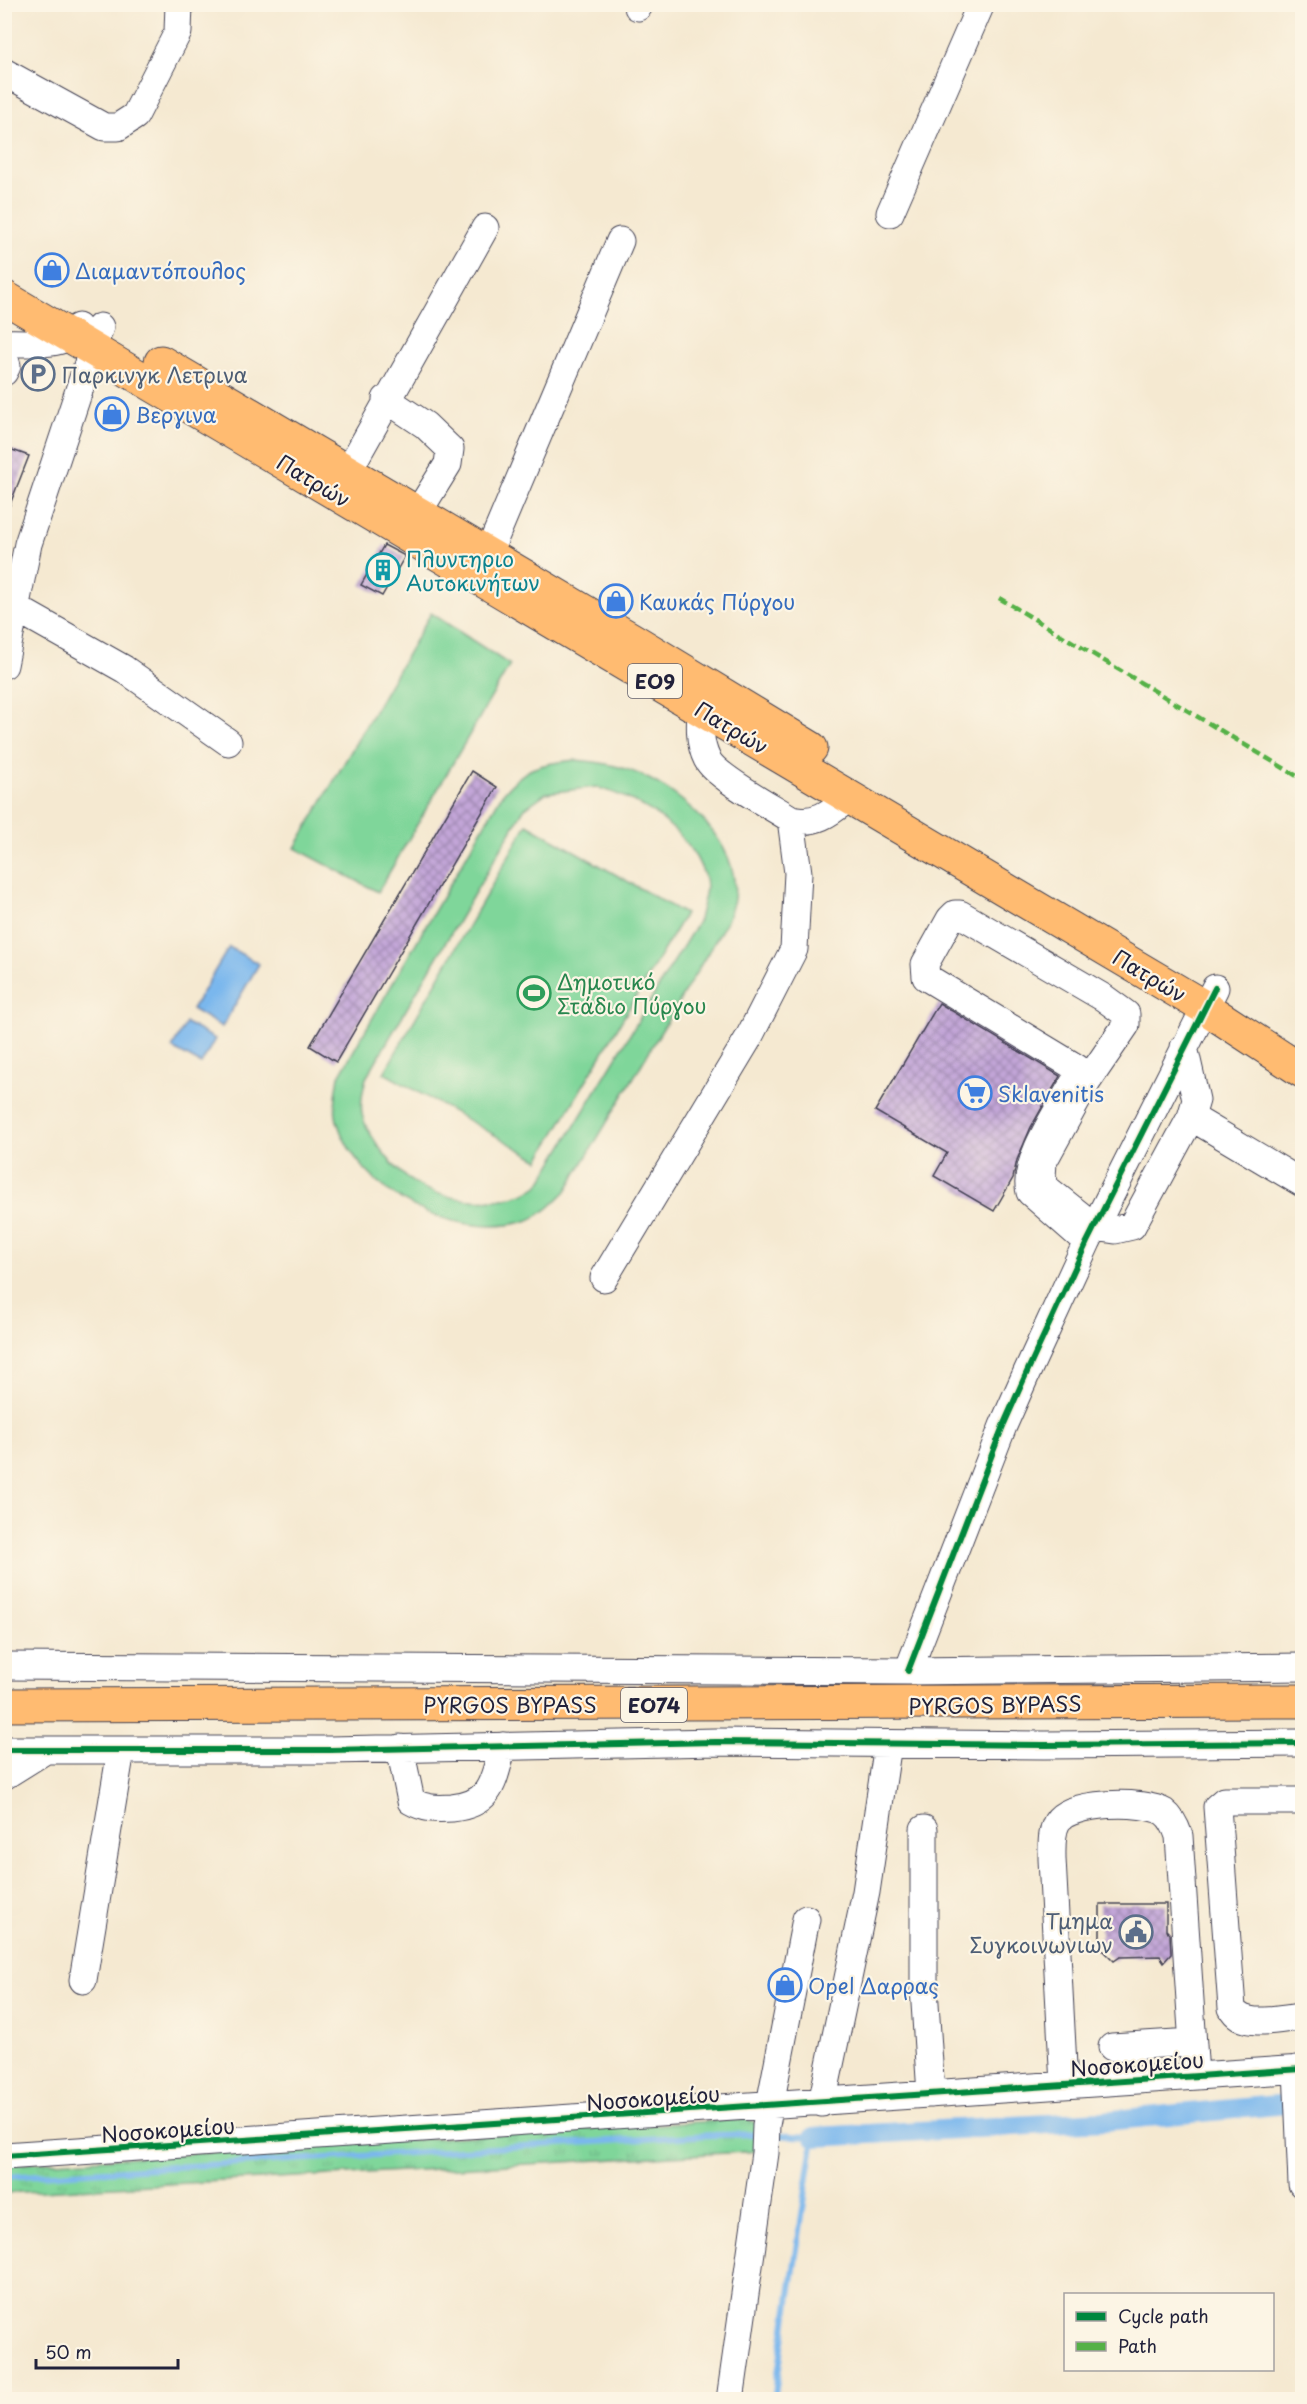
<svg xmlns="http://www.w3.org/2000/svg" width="1307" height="2404" viewBox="0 0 1307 2404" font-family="'Playpen Sans',sans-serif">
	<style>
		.grass { fill: url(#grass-tufts); stroke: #507c6a; stroke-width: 1.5 }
		.pitch { fill: #7fd69a; stroke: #507c6a; stroke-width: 1.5; fill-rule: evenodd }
		.water { fill: #7ab7ed; stroke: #4e6c94; stroke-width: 1.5 }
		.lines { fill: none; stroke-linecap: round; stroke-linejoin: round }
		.stream { stroke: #7ab7ed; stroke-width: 6 }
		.canal { stroke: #7ab7ed; stroke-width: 20 }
		.building { fill: url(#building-cross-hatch) }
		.minor-casing { stroke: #424052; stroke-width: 29 }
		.major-casing { stroke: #424052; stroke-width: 35 }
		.highway-casing { stroke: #424052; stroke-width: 35 }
		.minor { stroke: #fff; stroke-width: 27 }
		.major { stroke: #ffbb71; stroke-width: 33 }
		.highway { stroke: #ffbb71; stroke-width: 33 }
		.quiet { stroke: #55b146; stroke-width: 4.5; stroke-dasharray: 9 4.5; stroke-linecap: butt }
		.cycleway-casing { stroke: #fcf5e5; stroke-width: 10 }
		.cycleway { stroke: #00873e; stroke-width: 6 }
		.labels { text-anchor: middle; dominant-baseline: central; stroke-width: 4.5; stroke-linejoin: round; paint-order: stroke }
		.shield { fill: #fcf5e5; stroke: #63616e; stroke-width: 1.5 }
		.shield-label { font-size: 20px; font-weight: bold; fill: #22223b }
		.shop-label { font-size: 21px; fill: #366cbe; stroke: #fcf5e5; text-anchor: start }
		.service-label { font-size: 21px; fill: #4e5e75; stroke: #fcf5e5; text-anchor: start }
		.street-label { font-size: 21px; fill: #22223b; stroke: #fcf5e5 }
		.culture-label { font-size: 21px; fill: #0d838f; stroke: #fcf5e5; text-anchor: start }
		.leisure-label { font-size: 21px; fill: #27864d; stroke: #fcf5e5; text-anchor: start }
	</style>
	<defs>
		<pattern id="grass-tufts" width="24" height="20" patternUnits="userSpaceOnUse" patternTransform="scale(1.5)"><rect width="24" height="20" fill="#7fd69a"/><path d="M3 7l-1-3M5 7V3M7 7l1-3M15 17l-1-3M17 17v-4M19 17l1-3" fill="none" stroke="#6db786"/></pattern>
		<pattern id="building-cross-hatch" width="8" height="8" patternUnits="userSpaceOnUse" patternTransform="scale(1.5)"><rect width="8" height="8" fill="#c3a6d8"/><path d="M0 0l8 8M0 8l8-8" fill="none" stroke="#9e87b0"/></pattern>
	</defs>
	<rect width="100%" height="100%" fill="#fcf5e5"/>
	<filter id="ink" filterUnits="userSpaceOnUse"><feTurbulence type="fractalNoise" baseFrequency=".0167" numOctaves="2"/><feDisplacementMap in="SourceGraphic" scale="12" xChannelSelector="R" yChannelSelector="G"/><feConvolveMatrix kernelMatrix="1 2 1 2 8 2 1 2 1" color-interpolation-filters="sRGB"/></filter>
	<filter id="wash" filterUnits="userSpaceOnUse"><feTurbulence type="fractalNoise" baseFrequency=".008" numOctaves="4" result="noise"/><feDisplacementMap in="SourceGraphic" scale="24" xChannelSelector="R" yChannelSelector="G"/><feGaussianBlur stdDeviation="1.35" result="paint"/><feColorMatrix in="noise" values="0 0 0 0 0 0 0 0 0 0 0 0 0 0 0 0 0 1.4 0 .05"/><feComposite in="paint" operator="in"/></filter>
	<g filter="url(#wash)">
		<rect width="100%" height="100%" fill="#f5e9d1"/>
		<!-- grass -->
		<path class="grass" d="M747,2119L758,2124L762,2151L5,2193V2165Z"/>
		<!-- pitch -->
		<path class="pitch" d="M431,613L510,665L378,892L295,848Z
			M575,760C598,762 621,765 643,776C686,796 741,845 734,899C733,906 729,914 727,921L566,1191C555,1202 542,1216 526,1221C456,1242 358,1193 337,1121C333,1106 337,1090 339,1076L501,796C526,765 538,765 575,760ZM596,787C638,799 672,819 696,857C701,867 706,876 706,888C705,898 701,909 699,920L539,1185C505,1210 440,1203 407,1178C396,1169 387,1158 379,1147C373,1138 364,1126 362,1114C360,1102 363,1089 366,1078L524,809L546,793Z
			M527,824L685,914L539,1160L384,1073Z"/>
		<!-- water -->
		<path class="water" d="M229,947L259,964L222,1027L192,1009Z
			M186,1023L215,1039L201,1064L172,1048Z"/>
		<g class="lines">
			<!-- stream -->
			<path class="stream" d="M772,2135L814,2137L774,2400
				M4,2177L712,2135L758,2134"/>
			<!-- canal -->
			<path class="canal" d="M814,2137L1103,2121L1288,2104"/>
		</g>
		<g id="blocks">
			<!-- building -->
			<path class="building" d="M4,447L29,456L5,517L4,516Z
				M384,545L405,556L382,596L361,585Z
				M472,771L497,787L336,1062L310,1046Z
				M939,1003L1060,1076L1031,1127L1017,1160L1013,1178L994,1211L934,1176L947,1153L875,1111Z
				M1100,1904H1166V1930L1170,1934L1171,1954L1164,1962L1160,1956L1120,1957L1114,1961L1100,1947Z"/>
		</g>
	</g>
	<g filter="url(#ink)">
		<use href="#blocks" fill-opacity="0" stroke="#424052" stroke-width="1.5"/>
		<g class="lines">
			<defs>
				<path id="minor" d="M638,7L640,4
					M4,72L104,127H118L135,116L178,32L179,4
					M890,213L981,4
					M4,343C28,341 64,350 78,327
					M4,356L7,366L4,372
					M386,399L425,425L450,449L448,464L407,530
					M338,489L485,228
					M488,554L620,241
					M16,608L124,669L228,742
					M4,665L28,544L100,327
					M701,708C700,726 699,743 707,759C716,777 771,806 791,819C817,825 831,812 850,797
					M1191,1117L1302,1183
					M1087,1242L1030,1192C1021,1162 1063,1104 1077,1077V1068L926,977L925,964L950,919L955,914H960L1104,998L1126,1014V1025L1087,1082L1043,1162L1042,1177L1046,1188L1095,1227L1115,1230L1132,1226L1191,1117L1196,1100L1184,1047
					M604,1278L748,1039L794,949L798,873L791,819
					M4,1666L908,1671L1302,1667
					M908,1671L1003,1426L1027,1372L1087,1242L1215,988
					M400,1748L411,1801C425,1809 436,1809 452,1808C493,1804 493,1780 503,1746
					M4,1750H330L716,1742L1044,1745L1302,1743
					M4,1776L44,1751
					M1302,1801H1224L1217,1807L1232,2008C1243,2030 1282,2018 1302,2017
					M924,1829V1988L931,2094
					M83,1980L121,1750
					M1112,2047L1192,2042
					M1297,2069L1302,2184
					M1064,2085L1052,1859C1052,1848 1051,1832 1057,1822C1069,1801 1145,1800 1164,1812C1172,1818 1176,1827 1179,1836L1195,2075
					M822,2103L866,1892L888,1744
					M4,2156L1302,2069
					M730,2400L765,2153L766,2125L806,1919"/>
				<path id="major" d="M4,297L1204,1007L1302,1071
					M161,362L638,643L811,748"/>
				<path id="highway" d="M4,1705C437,1702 870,1705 1302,1701"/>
			</defs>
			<!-- minor casing -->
			<use href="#minor" class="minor-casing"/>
			<!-- major casing -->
			<use href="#major" class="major-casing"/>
			<!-- highway casing -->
			<use href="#highway" class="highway-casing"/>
			<!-- minor -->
			<use href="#minor" class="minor"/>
			<!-- major -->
			<use href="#major" class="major"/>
			<!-- highway -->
			<use href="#highway" class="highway"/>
			<!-- quiet -->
			<path class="quiet" d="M999,598L1302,779"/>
			<defs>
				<path id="cycleway" d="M908,1671L1003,1426L1027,1372L1087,1242L1215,988
					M4,1750H330L716,1742L1044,1745L1302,1743
					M4,2156L1302,2069"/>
			</defs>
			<!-- cycleway casing -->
			<use href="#cycleway" class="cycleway-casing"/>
			<!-- cycleway -->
			<use href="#cycleway" class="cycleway"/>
		</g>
	</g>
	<!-- icons -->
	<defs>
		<symbol id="shop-ring" viewBox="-11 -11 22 22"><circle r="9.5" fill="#fcf5e5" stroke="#3f7fe0" stroke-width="1.5"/><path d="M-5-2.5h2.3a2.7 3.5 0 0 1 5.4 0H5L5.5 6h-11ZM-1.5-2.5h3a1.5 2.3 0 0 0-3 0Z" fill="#3f7fe0"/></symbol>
		<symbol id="parking-ring" viewBox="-11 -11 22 22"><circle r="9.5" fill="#fcf5e5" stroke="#5c6f8a" stroke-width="1.5"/><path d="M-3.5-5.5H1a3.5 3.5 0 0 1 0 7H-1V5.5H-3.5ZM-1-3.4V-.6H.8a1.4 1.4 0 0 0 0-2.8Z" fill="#5c6f8a"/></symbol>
		<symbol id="building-ring" viewBox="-11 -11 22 22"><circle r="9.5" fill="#fcf5e5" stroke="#0f9aa8" stroke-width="1.5"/><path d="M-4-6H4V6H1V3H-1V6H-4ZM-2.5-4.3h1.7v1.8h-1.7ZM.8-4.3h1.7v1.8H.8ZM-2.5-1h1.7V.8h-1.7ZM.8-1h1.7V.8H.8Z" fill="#0f9aa8"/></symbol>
		<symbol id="stadium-ring" viewBox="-11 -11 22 22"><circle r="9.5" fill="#fcf5e5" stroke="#2e9e5b" stroke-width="1.5"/><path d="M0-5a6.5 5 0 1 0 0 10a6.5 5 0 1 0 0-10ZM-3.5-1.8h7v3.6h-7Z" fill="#2e9e5b"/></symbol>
		<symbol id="supermarket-ring" viewBox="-11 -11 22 22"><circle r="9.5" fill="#fcf5e5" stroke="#3f7fe0" stroke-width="1.5"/><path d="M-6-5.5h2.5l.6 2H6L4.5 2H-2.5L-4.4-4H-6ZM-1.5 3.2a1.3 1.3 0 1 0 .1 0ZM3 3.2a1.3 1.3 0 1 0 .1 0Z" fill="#3f7fe0"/></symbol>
		<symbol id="civic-ring" viewBox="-11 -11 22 22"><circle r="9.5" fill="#fcf5e5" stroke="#5c6f8a" stroke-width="1.5"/><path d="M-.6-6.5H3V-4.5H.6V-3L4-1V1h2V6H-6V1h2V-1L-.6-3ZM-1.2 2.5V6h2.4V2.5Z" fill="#5c6f8a"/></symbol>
	</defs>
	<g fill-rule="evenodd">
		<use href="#shop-ring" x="33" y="251" width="38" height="38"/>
		<use href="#parking-ring" x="19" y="355" width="38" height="38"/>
		<use href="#shop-ring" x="93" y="395" width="38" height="38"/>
		<use href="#building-ring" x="364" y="551" width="38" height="38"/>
		<use href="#shop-ring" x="597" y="582" width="38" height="38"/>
		<use href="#stadium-ring" x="515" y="974" width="38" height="38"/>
		<use href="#supermarket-ring" x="956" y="1074" width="38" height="38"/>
		<use href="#civic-ring" x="1117" y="1913" width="38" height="38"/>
		<use href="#shop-ring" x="766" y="1966" width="38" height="38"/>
	</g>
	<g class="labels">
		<!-- shield labels -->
		<g class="shield">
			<rect x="628" y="664" width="54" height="34" rx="4.5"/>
			<rect x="621" y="1688" width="66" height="34" rx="4.5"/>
		</g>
		<g class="shield-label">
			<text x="655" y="681">ΕΟ9</text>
			<text x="654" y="1705">ΕΟ74</text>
		</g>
		<!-- shop labels -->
		<g class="shop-label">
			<text x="75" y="270">Διαμαντόπουλος</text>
			<text x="135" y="414">Βεργινα</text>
			<text x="639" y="601">Καυκάς Πύργου</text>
			<text x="998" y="1093">Sklavenitis</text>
			<text x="808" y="1985">Opel Δαρρας</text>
		</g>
		<!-- service labels -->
		<g class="service-label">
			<text x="61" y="374">Παρκινγκ Λετρινα</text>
			<text x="1113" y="1920" text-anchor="end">Τμημα<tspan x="1113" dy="24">Συγκοινωνιων</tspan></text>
		</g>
		<!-- street labels -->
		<g class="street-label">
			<text transform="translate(314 480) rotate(31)">Πατρών</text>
			<text transform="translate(732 727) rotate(31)">Πατρών</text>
			<text transform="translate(1150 975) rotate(31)">Πατρών</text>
			<text x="510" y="1704">PYRGOS BYPASS</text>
			<text transform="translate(995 1704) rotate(-1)">PYRGOS BYPASS</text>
			<text transform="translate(1137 2063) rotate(-4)">Νοσοκομείου</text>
			<text transform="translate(653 2097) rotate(-4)">Νοσοκομείου</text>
			<text transform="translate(168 2129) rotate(-4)">Νοσοκομείου</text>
		</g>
		<!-- culture labels -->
		<g class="culture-label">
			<text x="406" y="558">Πλυντηριο<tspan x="406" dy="24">Αυτοκινήτων</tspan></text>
		</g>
		<!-- leisure labels -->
		<g class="leisure-label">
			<text x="557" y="981">Δημοτικό<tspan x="557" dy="24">Στάδιο Πύργου</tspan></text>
		</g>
	</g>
	<!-- margin -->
	<rect width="1307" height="2404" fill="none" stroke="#fcf5e5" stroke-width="24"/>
	<!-- legend -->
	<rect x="1064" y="2293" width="210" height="78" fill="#fcf5e5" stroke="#a5a1a1" stroke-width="1.5"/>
	<rect x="1076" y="2312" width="30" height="9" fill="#00873e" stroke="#a5a1a1" stroke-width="1.5"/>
	<text x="1118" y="2323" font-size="18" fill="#22223b">Cycle path</text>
	<rect x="1076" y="2342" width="30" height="9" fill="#55b146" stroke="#a5a1a1" stroke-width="1.5"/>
	<text x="1118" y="2353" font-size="18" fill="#22223b">Path</text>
	<!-- scale -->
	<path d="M36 2359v9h142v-9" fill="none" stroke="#22223b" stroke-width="3"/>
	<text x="45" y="2359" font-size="18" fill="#22223b" stroke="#fcf5e5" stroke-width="4.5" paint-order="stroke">50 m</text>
</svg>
